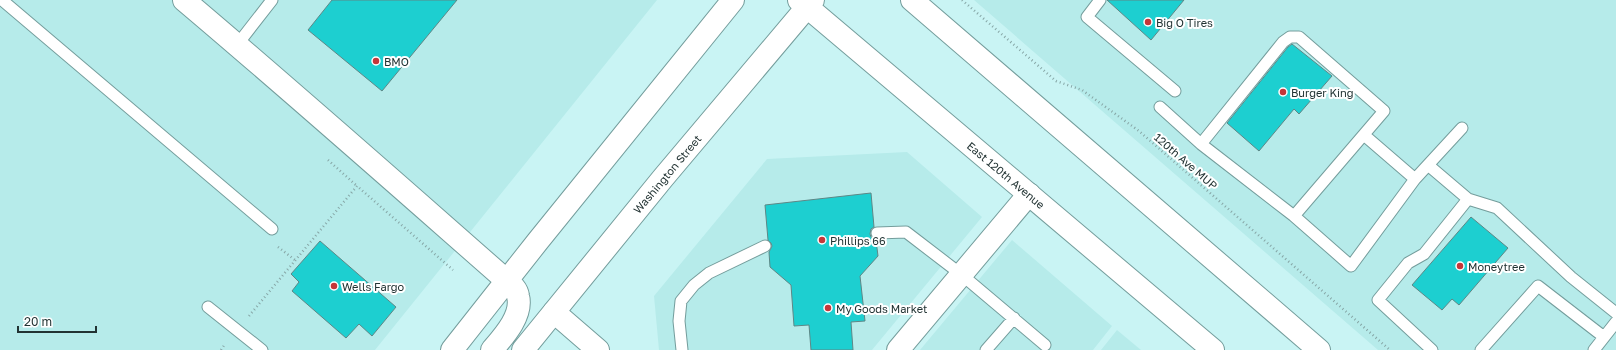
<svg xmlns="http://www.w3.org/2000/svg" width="1616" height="350" viewBox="0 0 1616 350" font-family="'Golos Text',sans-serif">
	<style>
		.built { fill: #b6ebea }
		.building { fill: #1dcfd0; stroke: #5e8786 }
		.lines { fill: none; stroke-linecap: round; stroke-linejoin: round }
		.lane-casing { stroke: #749d9c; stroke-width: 13 }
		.street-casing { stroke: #749d9c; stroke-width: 24 }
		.secondary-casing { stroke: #749d9c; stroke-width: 24 }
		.primary-casing { stroke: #749d9c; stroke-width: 24 }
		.path { stroke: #86a6a6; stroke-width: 2.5; stroke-dasharray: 1 3; stroke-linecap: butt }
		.lane { stroke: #fff; stroke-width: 11 }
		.street { stroke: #fff; stroke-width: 22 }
		.secondary { stroke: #fff; stroke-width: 22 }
		.primary { stroke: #fff; stroke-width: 22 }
		.poi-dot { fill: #c53639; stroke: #fff; stroke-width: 1.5 }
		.labels { text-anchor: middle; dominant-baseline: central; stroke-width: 4; stroke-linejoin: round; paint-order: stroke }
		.poi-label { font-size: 11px; fill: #233; stroke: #fff; text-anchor: start }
		.street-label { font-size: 11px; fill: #233; stroke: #fff }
	</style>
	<rect width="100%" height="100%" fill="#c9f4f4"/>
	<!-- built -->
	<path class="built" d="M0,0H657L375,350H0Z
		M974,0H1616V350H1378Z
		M907,152L982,217L872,350H659L654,296L767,159Z
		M1012,240L1112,326L1093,350H920Z
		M1117,330L1141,350H1101Z"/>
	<!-- building -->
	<path class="building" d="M332,0H457L382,91L308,30Z
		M1107,0H1184L1151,40Z
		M1292,44L1332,76L1299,114L1294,109L1259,151L1227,123L1288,47Z
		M871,193L874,227L871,229L870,234L871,237L876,240L878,256L860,276L865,321L851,322L853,350H811L809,325L794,326L791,285L770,267L769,252L772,246L771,243L768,240L765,205Z
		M1471,217L1508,248L1459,305L1452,299L1442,310L1412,285Z
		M320,241L396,307L372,336L359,324L346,338L292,291L299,282L291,274Z"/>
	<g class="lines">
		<defs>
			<path id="lane" d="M2,0L272,229
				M1100,0L1087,17L1175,91
				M237,45L272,0
				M1160,107L1201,144L1294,216L1384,111L1299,37H1290L1283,42L1201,144
				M1364,135L1415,179L1462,128
				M1428,165L1468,199L1497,208L1571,277L1616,313
				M1294,216L1351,266L1415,179
				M877,233L906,232L962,275L1045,345
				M208,307L262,350
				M682,350L679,321L681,301L694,285L709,273L765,246
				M986,350L1014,318
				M1432,350L1378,300L1408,263L1424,254L1468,199
				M1481,350L1538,286L1604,337
				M1594,350L1616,322"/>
			<path id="street" d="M184,0C293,92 400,187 507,281
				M554,312L598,350
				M898,350L1029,194"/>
			<path id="secondary" d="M452,350L538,241L733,0
				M492,350C504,336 523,315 518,296C517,289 512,285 507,281
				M523,350L663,178L813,0"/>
			<path id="primary" d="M799,0L1213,350
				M912,0L1319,350"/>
		</defs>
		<!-- lane casing -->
		<use href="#lane" class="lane-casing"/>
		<!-- street casing -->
		<use href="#street" class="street-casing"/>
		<!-- secondary casing -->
		<use href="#secondary" class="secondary-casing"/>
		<!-- primary casing -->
		<use href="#primary" class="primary-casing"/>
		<!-- path -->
		<path class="path" d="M962,0L1056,81L1082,90L1139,131L1390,350
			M328,160L357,186
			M278,247L295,260
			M249,316L357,186L453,270
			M221,350L225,344"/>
		<!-- lane -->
		<use href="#lane" class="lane"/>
		<!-- street -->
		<use href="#street" class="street"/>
		<!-- secondary -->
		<use href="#secondary" class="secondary"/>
		<!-- primary -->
		<use href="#primary" class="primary"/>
	</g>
	<!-- markers -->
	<g class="poi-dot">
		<circle cx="1148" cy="22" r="4"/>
		<circle cx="376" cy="61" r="4"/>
		<circle cx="1283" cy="92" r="4"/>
		<circle cx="822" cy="240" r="4"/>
		<circle cx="1460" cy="266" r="4"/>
		<circle cx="334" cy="286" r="4"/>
		<circle cx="828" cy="308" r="4"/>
	</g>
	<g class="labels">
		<!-- poi labels -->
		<g class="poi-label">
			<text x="1156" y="22">Big O Tires</text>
			<text x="384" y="61">BMO</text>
			<text x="1291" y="92">Burger King</text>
			<text x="830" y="240">Phillips 66</text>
			<text x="1468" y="266">Moneytree</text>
			<text x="342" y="286">Wells Fargo</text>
			<text x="836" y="308">My Goods Market</text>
		</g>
		<!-- street labels -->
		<g class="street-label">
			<text transform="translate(1186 161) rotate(41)">120th Ave MUP</text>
			<text transform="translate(667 174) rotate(-50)">Washington Street</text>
			<text transform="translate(1006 175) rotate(40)">East 120th Avenue</text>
		</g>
	</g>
	<!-- scale -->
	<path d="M18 326v6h78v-6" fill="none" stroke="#223333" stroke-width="2"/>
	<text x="24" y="326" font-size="12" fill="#223333" stroke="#ffffff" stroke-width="3" paint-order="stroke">20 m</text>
</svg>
